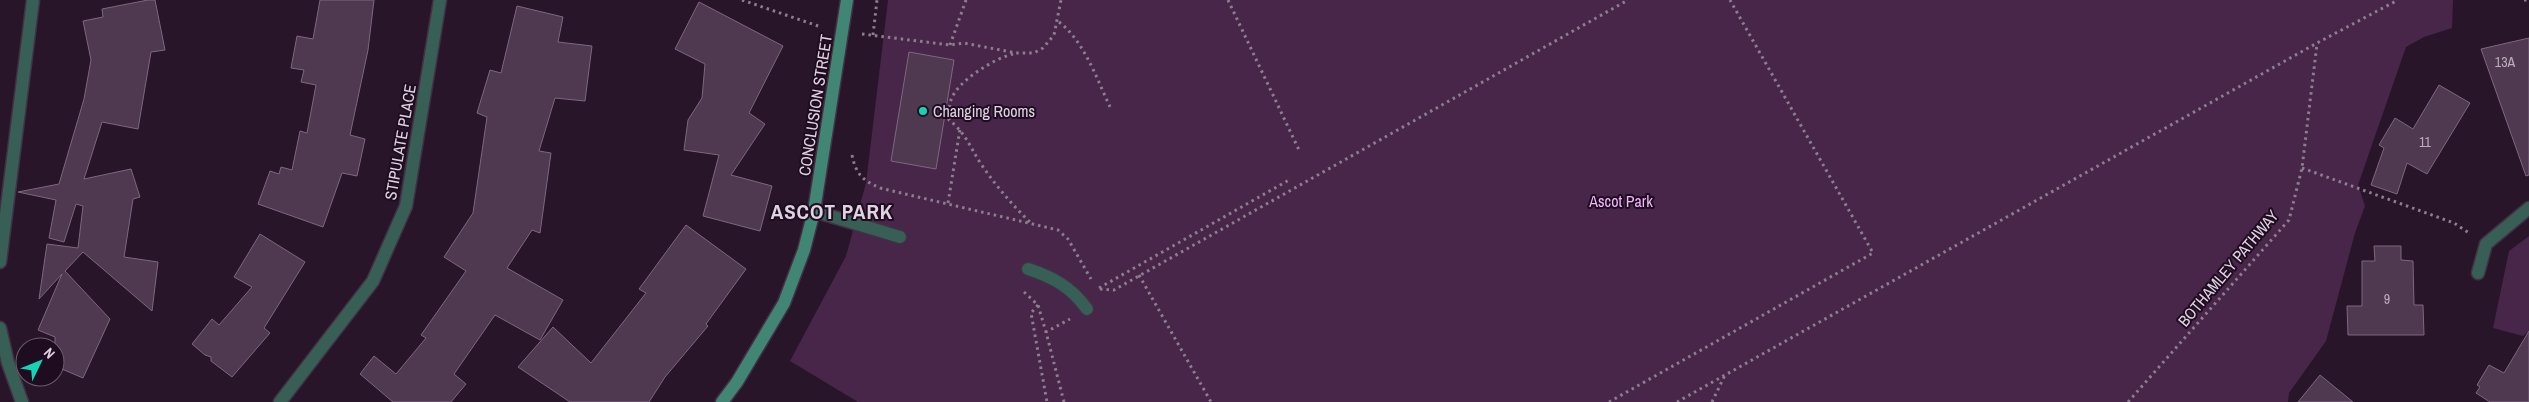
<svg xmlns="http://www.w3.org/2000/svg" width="2529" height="402" viewBox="0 0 2529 402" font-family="'Archivo Narrow',sans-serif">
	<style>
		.green { fill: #47264a }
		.building { fill: #4e3950; stroke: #7e6780 }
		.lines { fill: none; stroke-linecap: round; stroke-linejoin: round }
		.lane-casing { stroke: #423044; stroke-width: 15 }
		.street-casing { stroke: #423044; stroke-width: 15 }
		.secondary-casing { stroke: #423044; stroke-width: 15 }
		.path { stroke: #8d7d8f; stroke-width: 3; stroke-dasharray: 2.5 4; stroke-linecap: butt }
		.lane { stroke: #375f55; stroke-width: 12 }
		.street { stroke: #375f55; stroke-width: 12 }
		.secondary { stroke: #418574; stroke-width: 12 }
		.poi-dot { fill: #14d5b3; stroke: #1e0c20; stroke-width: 2 }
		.labels { text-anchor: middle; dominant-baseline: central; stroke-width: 4; stroke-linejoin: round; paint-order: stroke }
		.number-label { font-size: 14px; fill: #bcacbd }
		.street-label { font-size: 16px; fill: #e0d3e1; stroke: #1e0c20 }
		.poi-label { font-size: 16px; fill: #e0d3e1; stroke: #1e0c20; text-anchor: start }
		.park-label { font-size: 16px; fill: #f3b6f9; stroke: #1e0c20 }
		.district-label { font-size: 21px; font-weight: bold; letter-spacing: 1px; fill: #e0d3e1; stroke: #1e0c20 }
	</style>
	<rect width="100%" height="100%" fill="#28152a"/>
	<!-- green -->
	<path class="green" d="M888,0H2453L2452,28L2424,37L2406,47L2358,185L2365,206L2355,233L2326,341L2289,393L2288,402H858L790,361L846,256L866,183Z
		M2529,236V331L2523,336L2493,328L2509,251Z"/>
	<!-- building -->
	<path class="building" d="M148,0H155L165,50L151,52L138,129L102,122L84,179L131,169L140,197L133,199L124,257L158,262L152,311L83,252L65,271L110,319L83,378L55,366V337L38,330L62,274L39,299L47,244L78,248L83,206L76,204L64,242L49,238L56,200L18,192L59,184L84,99L91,60L83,21L103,17L102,9Z
		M320,0H374L368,50L350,135L365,139L357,176L342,173L323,227L258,204L270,171L279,174L281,167L292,170L300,131L307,133L316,85L301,82L304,70L291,68L297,36L313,39Z
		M699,2L783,46L749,113L765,124L731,175L772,186L760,231L703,216L719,155L684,150L688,120L702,98L705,64L675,49Z
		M517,6L563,17L558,42L592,46L585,101L555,98L539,151L551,153L540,233L532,230L507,268L563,300L540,340L495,315L454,374L466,384L451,402H393L360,374L374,356L396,374L426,338L421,335L466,271L444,257L473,213L487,117L477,113L490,70L501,73Z
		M2529,38V175L2526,176L2481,49Z
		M909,52L954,60L936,169L891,161Z
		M2439,85L2470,103L2427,174L2407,163L2397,194L2371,185L2384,148L2379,145L2395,118L2413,129Z
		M686,225L746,269L706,324L708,326L665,377L649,402H570L518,367L553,327L591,363L646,293L639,289Z
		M260,234L305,262L264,328L270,333L232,377L211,361V357L205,355L192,344L212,319L219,325L252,287L234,277Z
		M2374,246H2401V260L2413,261L2414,305H2423L2424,335H2348L2347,306H2362V261H2375Z
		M2529,331V402H2490L2476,393L2480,387L2477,385L2489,365L2504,373Z
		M2320,375L2353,402H2298Z"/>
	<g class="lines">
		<defs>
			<path id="lane" d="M814,211L900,237
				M1028,269C1053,277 1071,287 1087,309"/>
			<path id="street" d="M0,262L33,0
				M2478,273L2486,244L2529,208
				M0,328L8,363L22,402
				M280,402L373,281L406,206L440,0"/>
			<path id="secondary" d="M722,402L737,382L784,303L804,250L814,211L847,0"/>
		</defs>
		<!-- lane casing -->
		<use href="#lane" class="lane-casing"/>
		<!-- street casing -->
		<use href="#street" class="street-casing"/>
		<!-- secondary casing -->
		<use href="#secondary" class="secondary-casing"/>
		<!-- path -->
		<path class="path" d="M742,0L821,27
			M1228,0L1299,150
			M2524,0H2529
			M1059,22C1085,42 1097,80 1111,109
			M862,34L950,45L964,43L1016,53H1034L1043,48L1054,35L1061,0
			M873,35L877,0
			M950,45L966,0
			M1013,54C995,58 957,81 951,100C949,106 949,113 949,120C965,132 970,147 981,164C996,186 1013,206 1032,224
			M852,155C856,174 862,180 880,188L1058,230L1068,239L1091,279
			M2302,168L2454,223L2469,233
			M948,203L960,129
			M1139,275L1211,402
			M1099,288L1289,180
			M1100,289L1114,290L1628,0
			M1024,292L1038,305L1046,332
			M1038,305L1031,313L1047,402
			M1064,402L1046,332L1070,319
			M1609,402L1873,253L1730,0
			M1677,402L2317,43L2398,0
			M1712,402L1725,375
			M2128,402L2289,220L2302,168L2317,44"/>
		<!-- lane -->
		<use href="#lane" class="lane"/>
		<!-- street -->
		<use href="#street" class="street"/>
		<!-- secondary -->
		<use href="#secondary" class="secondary"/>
	</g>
	<!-- markers -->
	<circle class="poi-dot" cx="923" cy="111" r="5"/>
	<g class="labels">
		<!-- number labels -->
		<g class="number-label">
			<text x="2505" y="62">13A</text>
			<text x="2425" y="142">11</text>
			<text x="2387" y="299">9</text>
		</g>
		<!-- street labels -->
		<g class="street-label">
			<text transform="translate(815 105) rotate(-81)">CONCLUSION STREET</text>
			<text transform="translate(400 142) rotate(-80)">STIPULATE PLACE</text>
			<text transform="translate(2228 268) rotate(-50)">BOTHAMLEY PATHWAY</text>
		</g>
		<!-- poi labels -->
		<g class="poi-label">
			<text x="933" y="111">Changing Rooms</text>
		</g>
		<!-- park labels -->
		<g class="park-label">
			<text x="1621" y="201">Ascot Park</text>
		</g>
		<!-- district labels -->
		<g class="district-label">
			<text x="832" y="211">ASCOT PARK</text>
		</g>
	</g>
	<!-- north arrow -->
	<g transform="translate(40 362) rotate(47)"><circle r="24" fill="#1e0c20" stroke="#6c5c6d"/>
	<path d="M0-4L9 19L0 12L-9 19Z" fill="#14d5b3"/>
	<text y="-8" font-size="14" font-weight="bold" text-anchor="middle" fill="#e0d3e1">N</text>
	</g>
</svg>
